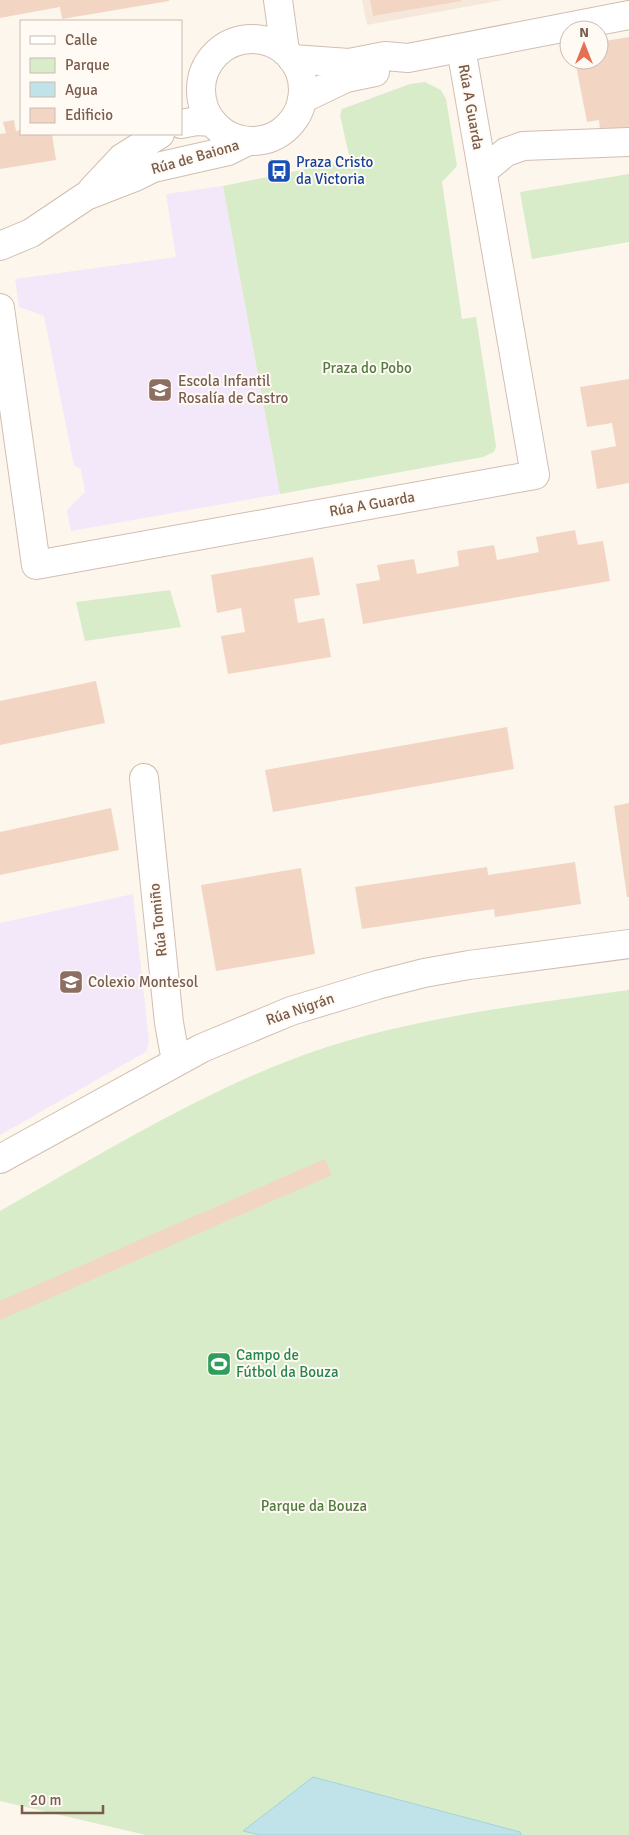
<svg xmlns="http://www.w3.org/2000/svg" width="629" height="1835" viewBox="0 0 629 1835" font-family="Signika,sans-serif">
	<style>
		.residential { fill: #f5e8da }
		.education { fill: #f3e8fa }
		.green { fill: #d8ecc9 }
		.water { fill: #bfe3e8; stroke: #a5d3da }
		.building { fill: #f3d5c3 }
		.lines { fill: none; stroke-linecap: round; stroke-linejoin: round }
		.minor-casing { stroke: #d1beb0; stroke-width: 30 }
		.minor { stroke: #fff; stroke-width: 28 }
		.labels { text-anchor: middle; dominant-baseline: central; stroke-width: 4; stroke-linejoin: round; paint-order: stroke }
		.street-label { font-size: 15px; fill: #7a5c4d; stroke: #fffaf3 }
		.transit-label { font-size: 15px; fill: #164399; stroke: #fffaf3; text-anchor: start }
		.park-label { font-size: 15px; fill: #537a41; stroke: #fffaf3 }
		.education-label { font-size: 15px; fill: #785e54; stroke: #fffaf3; text-anchor: start }
		.leisure-label { font-size: 15px; fill: #27864d; stroke: #fffaf3; text-anchor: start }
	</style>
	<rect width="100%" height="100%" fill="#fdf6ec"/>
	<!-- residential -->
	<path class="residential" d="M362,0H503L367,25Z"/>
	<!-- education -->
	<path class="education" d="M223,186L280,494L71,531L67,510L85,492L81,469L74,465L44,316L19,307L15,279L176,257L166,194Z
		M133,894L149,1041L147,1051L0,1135V923Z"/>
	<!-- green -->
	<path class="green" d="M425,82L441,90L446,99L457,166L442,182L462,319L476,317L496,446L494,452L483,457L280,494L223,186L350,160L340,115L342,109L410,84Z
		M629,174V242L532,259L520,192Z
		M170,590L181,627L85,641L76,602Z
		M629,990V1835H146L0,1801V1211C102,1154 210,1086 321,1049C418,1017 528,1004 629,990Z"/>
	<!-- water -->
	<path class="water" d="M313,1777L520,1832L521,1835H260L243,1831Z"/>
	<!-- building -->
	<path class="building" d="M0,0H169V1L62,19L60,7L0,18Z
		M370,0H461V1L373,16Z
		M629,37V129L600,131L599,120L587,122L575,60H599V42Z
		M14,120L16,131L21,130V134H52L56,160L0,169V134L6,133L3,122Z
		M629,379V483L597,489L591,451L616,446L612,423L587,427L580,387Z
		M575,530L578,545L603,541L610,581L363,624L356,584L380,580L377,565L414,559L417,574L459,566L457,551L494,545L497,560L539,552L536,537Z
		M313,557L320,595L294,599L298,623L324,618L331,657L228,674L221,636L245,632L241,608L217,613L211,575Z
		M96,681L105,723L0,745V701Z
		M507,727L514,769L273,812L265,770Z
		M629,803V897H627L614,806Z
		M111,808L119,850L0,875V832Z
		M575,862L581,904L495,917L494,909L362,929L355,887L487,867L488,875Z
		M301,868L315,954L216,971L201,885Z
		M325,1159L332,1175L0,1320V1301Z"/>
	<g class="lines">
		<defs>
			<path id="minor" d="M278,0L285,51
				M201 90a51 51 0 1 1 102 0a51 51 0 1 1-102 0Z
				M292,59L349,63L385,56L408,58L629,15
				M302,99L346,78L375,72
				M181,124L197,121L212,122
				M483,171L506,152L523,146L629,142
				M92,190L122,158L160,134
				M0,246L31,233L86,196L135,177L153,168L228,151L248,141
				M0,308L36,565L535,475L461,48
				M144,778L169,1023L176,1061
				M0,1159L202,1048L291,1011L377,985L424,973L469,965L629,944"/>
		</defs>
		<!-- minor casing -->
		<use href="#minor" class="minor-casing"/>
		<!-- minor -->
		<use href="#minor" class="minor"/>
	</g>
	<!-- icons -->
	<defs>
		<symbol id="bus-square" viewBox="-11 -11 22 22"><rect x="-9" y="-9" width="18" height="18" rx="4" fill="#1a4fb4" stroke="#fffaf3"/><path d="M-5-6H5V4H4V6H2V4H-2V6H-4V4H-5ZM-3.5-4V0h7V-4ZM-3.5 1.2v1.5H-2V1.2ZM2 1.2v1.5H3.5V1.2Z" fill="#fff"/></symbol>
		<symbol id="school-square" viewBox="-11 -11 22 22"><rect x="-9" y="-9" width="18" height="18" rx="4" fill="#8d6e63" stroke="#fffaf3"/><path d="M0-5L7-2L0 1L-7-2ZM-4 1L0 2.5L4 1V4Q0 6-4 4Z" fill="#fff"/></symbol>
		<symbol id="stadium-square" viewBox="-11 -11 22 22"><rect x="-9" y="-9" width="18" height="18" rx="4" fill="#2e9e5b" stroke="#fffaf3"/><path d="M0-5a6.5 5 0 1 0 0 10a6.5 5 0 1 0 0-10ZM-3.5-1.8h7v3.6h-7Z" fill="#fff"/></symbol>
	</defs>
	<g fill-rule="evenodd">
		<use href="#bus-square" x="265" y="157" width="28" height="28"/>
		<use href="#school-square" x="146" y="376" width="28" height="28"/>
		<use href="#school-square" x="57" y="968" width="28" height="28"/>
		<use href="#stadium-square" x="205" y="1350" width="28" height="28"/>
	</g>
	<g class="labels">
		<!-- street labels -->
		<g class="street-label">
			<text transform="translate(471 107) rotate(80)">Rúa A Guarda</text>
			<text transform="translate(195 157) rotate(-16)">Rúa de Baiona</text>
			<text transform="translate(372 504) rotate(-10)">Rúa A Guarda</text>
			<text transform="translate(158 920) rotate(-96)">Rúa Tomiño</text>
			<text transform="translate(300 1009) rotate(-19)">Rúa Nigrán</text>
		</g>
		<!-- transit labels -->
		<g class="transit-label">
			<text x="296" y="162">Praza Cristo<tspan x="296" dy="17">da Victoria</tspan></text>
		</g>
		<!-- park labels -->
		<g class="park-label">
			<text x="367" y="368">Praza do Pobo</text>
			<text x="314" y="1506">Parque da Bouza</text>
		</g>
		<!-- education labels -->
		<g class="education-label">
			<text x="178" y="381">Escola Infantil<tspan x="178" dy="17">Rosalía de Castro</tspan></text>
			<text x="88" y="982">Colexio Montesol</text>
		</g>
		<!-- leisure labels -->
		<g class="leisure-label">
			<text x="236" y="1355">Campo de<tspan x="236" dy="17">Fútbol da Bouza</tspan></text>
		</g>
	</g>
	<!-- legend -->
	<rect x="20" y="20" width="162" height="115" fill="#fffaf3" stroke="#cabbb1"/>
	<rect x="30" y="36" width="25" height="8" fill="#ffffff" stroke="#cabbb1"/>
	<text x="65" y="45" font-size="15" fill="#7a5c4d">Calle</text>
	<rect x="30" y="58" width="25" height="15" fill="#d8ecc9" stroke="#cabbb1"/>
	<text x="65" y="70" font-size="15" fill="#7a5c4d">Parque</text>
	<rect x="30" y="82" width="25" height="15" fill="#bfe3e8" stroke="#cabbb1"/>
	<text x="65" y="95" font-size="15" fill="#7a5c4d">Agua</text>
	<rect x="30" y="108" width="25" height="15" fill="#f3d5c3" stroke="#cabbb1"/>
	<text x="65" y="120" font-size="15" fill="#7a5c4d">Edificio</text>
	<!-- north arrow -->
	<g transform="translate(584 45)"><circle r="24" fill="#fffaf3" stroke="#cabbb1"/>
	<path d="M0-4L9 19L0 12L-9 19Z" fill="#e76f51"/>
	<text y="-8" font-size="14" font-weight="bold" text-anchor="middle" fill="#7a5c4d">N</text>
	</g>
	<!-- scale -->
	<path d="M22 1805v8h81v-8" fill="none" stroke="#7a5c4d" stroke-width="2.5"/>
	<text x="30" y="1805" font-size="15" fill="#7a5c4d" stroke="#fffaf3" stroke-width="4" paint-order="stroke">20 m</text>
</svg>
